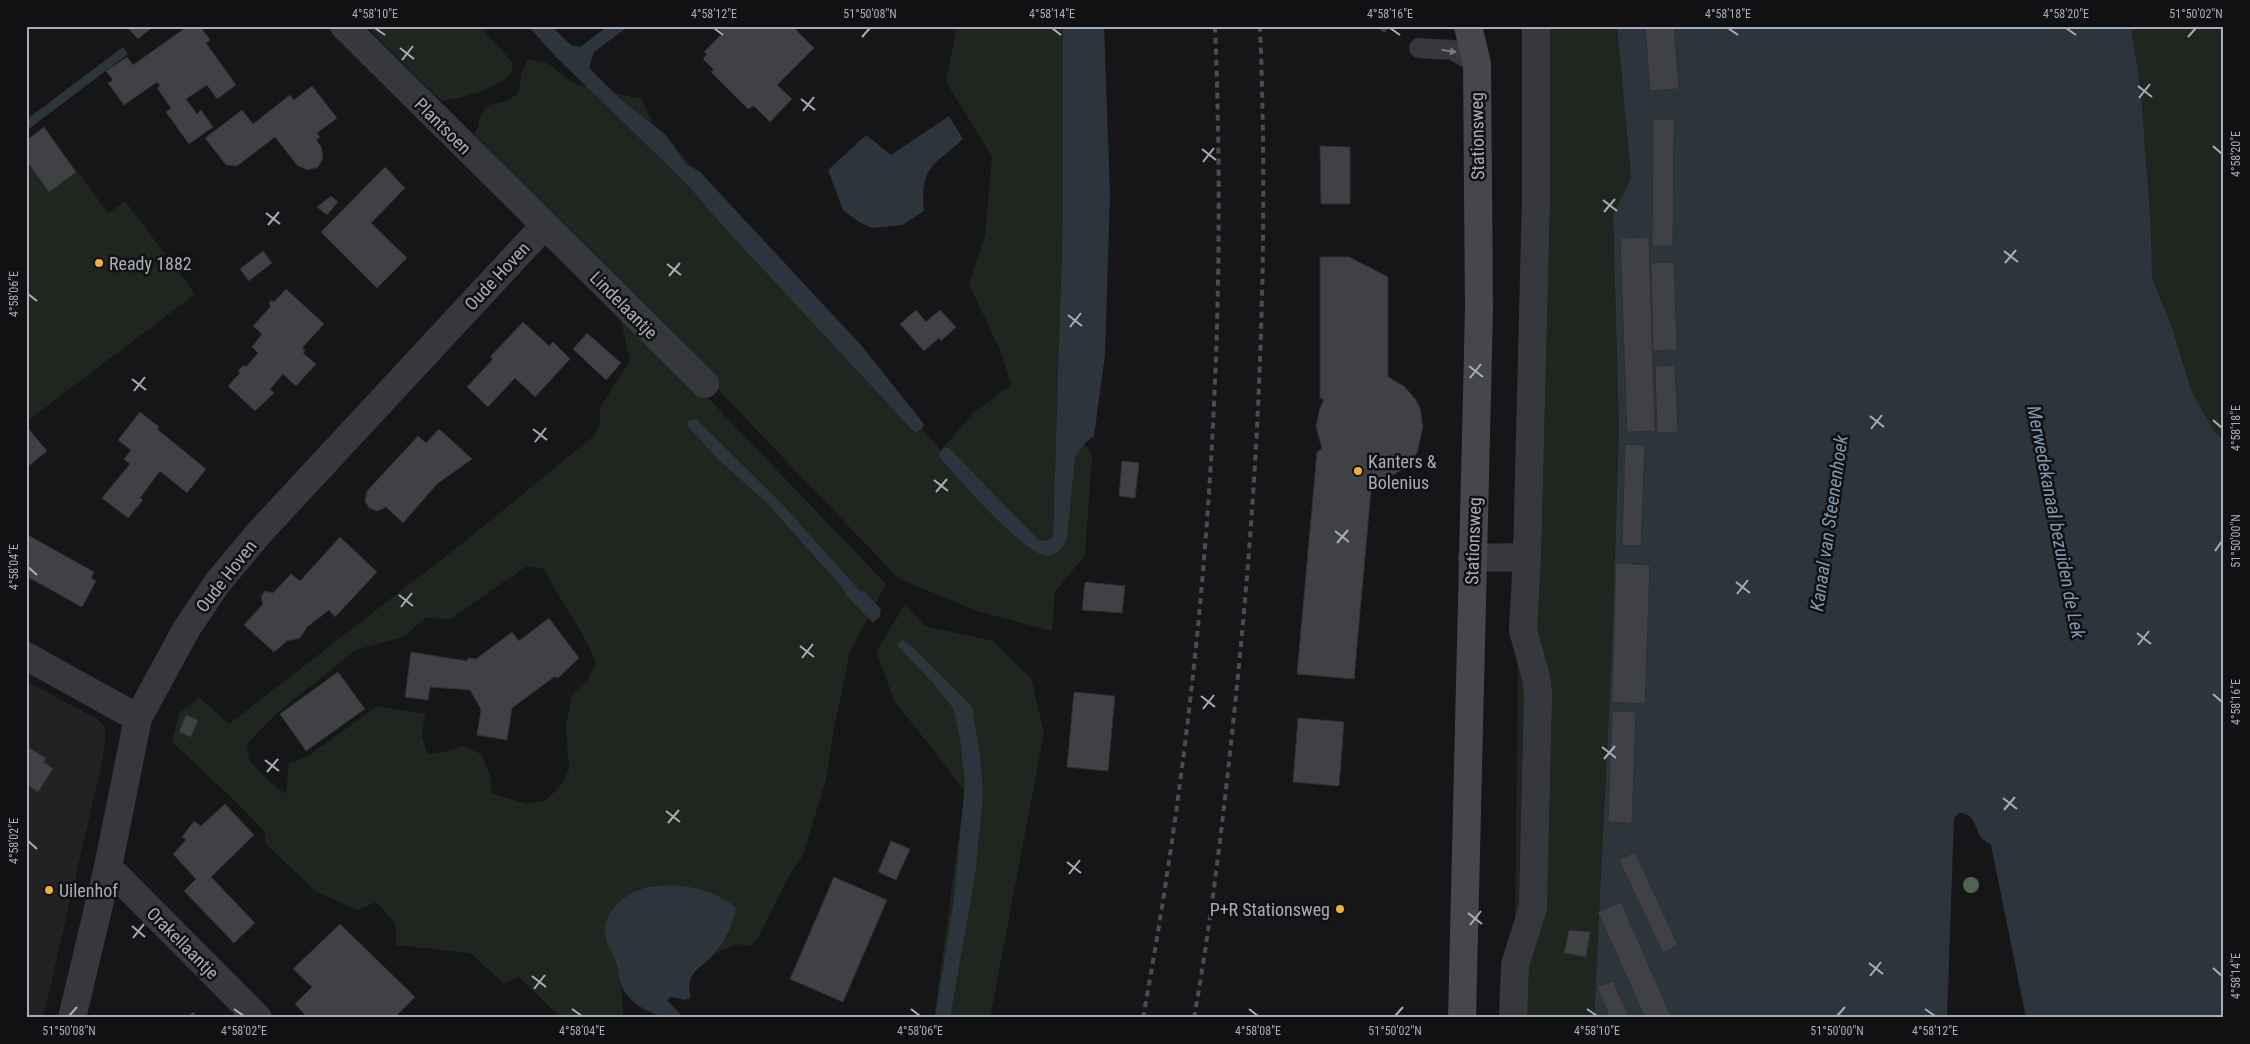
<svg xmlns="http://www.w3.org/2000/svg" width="2250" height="1044" viewBox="0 0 2250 1044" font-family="'Roboto Condensed',sans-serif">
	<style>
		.built { fill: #222225 }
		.green { fill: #1e261f; fill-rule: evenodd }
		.water { fill: #2c353c }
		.building { fill: #404145; stroke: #303034 }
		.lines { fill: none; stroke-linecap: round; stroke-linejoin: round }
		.service { stroke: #37383d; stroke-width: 20 }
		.minor { stroke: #37383d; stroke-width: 28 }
		.secondary { stroke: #45474d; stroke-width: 28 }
		.rail { stroke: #4a4c52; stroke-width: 4; stroke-dasharray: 6 5; stroke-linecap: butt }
		.tree { fill: #506452 }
		.oneway { fill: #757881 }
		.ticks { fill: none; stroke: #a8adb8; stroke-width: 2 }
		.poi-dot { fill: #f2b134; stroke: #111113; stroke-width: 2 }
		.labels { text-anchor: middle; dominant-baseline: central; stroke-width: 5; stroke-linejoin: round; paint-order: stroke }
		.street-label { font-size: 18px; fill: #a8adb8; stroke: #111113 }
		.poi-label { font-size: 18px; fill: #a8adb8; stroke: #111113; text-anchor: start }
		.water-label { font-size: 19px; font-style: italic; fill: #7f9bb3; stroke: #111113 }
		.neatline { fill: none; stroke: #a8adb8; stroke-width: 2 }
		.ticks-label { font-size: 12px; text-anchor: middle; fill: #a8adb8 }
	</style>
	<rect width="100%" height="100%" fill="#161618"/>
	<!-- built -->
	<path class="built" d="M26,681L97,719L104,727L106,734L102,762L43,1018H26Z"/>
	<!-- green -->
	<path class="green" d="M366,26H480L512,62V72C493,91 466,97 441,101Z
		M957,26H1063V214L1053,536L1047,541L1039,540L949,448H943L973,413L1011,385L1000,350L969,284L985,236L992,156L946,82Z
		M1525,26H1617L1631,179L1613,215L1619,431L1612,649L1594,1018H1514Z
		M2131,26H2224V441L2213,430L2191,390L2172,327L2152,278L2151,228L2141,93Z
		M528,59L547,63L575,84L642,99L653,124L671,142L766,260L918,432L922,429L941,450L939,457L1036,551L1067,539L1075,458L1085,443L1092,456L1085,555L1055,592L1052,631L980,612L899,579L474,134L478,127L480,115L489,105L507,101L519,93L521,73Z
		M44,127L108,213L125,201L195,294L26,422V141Z
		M617,303L886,584L850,652L834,728L826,780L803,855L789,876L757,940L750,946L735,944L715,954L727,937L733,921L670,885L654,886L636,890L605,934C618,968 623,980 623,1018H561L518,976L504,984L470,953L396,945V924L376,902L358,910L316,892L265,843V832L237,803L172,742L180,712L199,697L229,724L473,535L594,436L600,425V408L630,360ZM527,566L544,569C560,603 583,627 596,664L587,680L572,695L566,725L569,770L559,788L544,801L526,804L491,793V777L481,754L463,746L444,752L427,754L422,736L425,714L377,706L308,756L289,763L286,794L271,783L249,760L247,744L277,713L356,650L403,637L427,617L449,620Z
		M905,604L925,626L993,641L1031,678L1044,733L990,1018H934L965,791L894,700L876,652Z"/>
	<!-- water -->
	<path class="water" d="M528,26H551L571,45L580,47L608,26H629L594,52L589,68L618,97L666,135L686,164L699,171L861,345L924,424L922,429L915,433L722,225L686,183L556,57Z
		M1063,26H1104L1110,194L1105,355L1094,436L1085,443L1075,458L1067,539C1063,546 1057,556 1048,556C1023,555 958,477 939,457V453L943,448H949L1039,540L1047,541L1053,536L1063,214Z
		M1617,26H2131L2141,93L2151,228L2152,278L2172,327L2191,390L2213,430L2224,441V1018H2026L1991,845C1988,843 1983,840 1981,837C1974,827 1975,812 1959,813L1954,818L1947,1018H1594L1612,649L1619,431L1613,215L1631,178Z
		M123,47L128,54L26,131V120Z
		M949,116L963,139C933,166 920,166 924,211L902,225L872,228L859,222L843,210L828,170L866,135L891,155Z
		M696,419L780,502L861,592L864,591L881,609L880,616L873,623L847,596L842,587L766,502L719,460L688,427L687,424L690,420Z
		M902,640L907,642L972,707L980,754L983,796L975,876L950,1018H935L954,899L965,783L960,737L953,708L932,682L897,645Z
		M670,885C698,887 712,891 736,907C733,924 727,939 715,953C701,970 684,971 691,997L686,1000L671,997L667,1000L680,1014L678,1018C657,1017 635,1009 623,989C619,982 619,971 616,963C613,954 607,944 605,935C602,916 620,898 636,891C646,886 659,886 670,885Z"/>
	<!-- building -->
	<path class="building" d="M131,26H154L138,39L128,28Z
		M188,26H200L210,40L206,43L236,85L217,99L207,85L186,99L197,114L201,110L213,127L189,144L166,112L171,108L157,88L160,86L157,82L124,105L108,83L113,80L106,71L127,57L133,65Z
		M722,26H792L814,48L777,85L792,99L770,122L754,106L748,109L711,72L714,70L703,59L707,54L704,52L723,33L719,30Z
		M1376,26H1390L1384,33Z
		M1645,26H1674L1679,89L1650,91Z
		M312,86L337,118L317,133L320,137L317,139V142L321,146L323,158L318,167L307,170L297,165L275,137L237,166L226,165L205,138L242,110L253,124L290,95L294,100Z
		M1653,119H1674L1673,246H1652Z
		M44,127L76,172L49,192L26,160V141Z
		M1320,146L1350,147V204H1321Z
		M385,167L405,188L371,223L407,258L377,288L321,232Z
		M331,196L338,202L327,215L317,207Z
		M1649,237L1655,431L1627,432L1620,238Z
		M263,251L272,263L249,281L240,269Z
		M1320,257H1349L1388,277V377L1404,386L1416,400L1420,408L1423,427L1417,453L1405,468L1389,477L1372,480L1354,679L1297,674L1317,452L1322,449L1316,426L1320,408L1324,400L1320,398Z
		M1674,262L1677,350L1653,351L1651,263Z
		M286,289L324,324L302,348L305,350L303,353L316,364L296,386L283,374L270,389L274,393L255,411L228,386L240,373L238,371L244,365L246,367L258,353L252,347L262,334L253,326L271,306L269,304L271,300L274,302Z
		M916,310L926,322L940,310L956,327L941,341L939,338L924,351L900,324Z
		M523,322L549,346L553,342L570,359L535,397L515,378L488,407L467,387L493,359L490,357Z
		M587,333L621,363L606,380L573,349Z
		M1675,365L1678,432L1657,433L1655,366Z
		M140,412L159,427L157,429L206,469L187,493L160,471L140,498L143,500L128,518L102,498L130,464L124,459L131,450L118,440Z
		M27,427L47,451L30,465L26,461Z
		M439,429L472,459L437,484L403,523L386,507L377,511L369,508L365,501L367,491L418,436L426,443Z
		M1625,444L1645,445L1641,546L1622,545Z
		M1122,461L1139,463L1135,498L1119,496Z
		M26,534L94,572L91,578L96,581L82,607L26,576Z
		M340,537L377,572L335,617L329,610L307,627L300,638L287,641L274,652L244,625L263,604L261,597L265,591L273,593L291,574L300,581Z
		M1616,563L1650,565L1645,704L1612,702Z
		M1085,582L1125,586L1122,613L1082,610Z
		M549,618L579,658L558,678L554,677L512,708L507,740L477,735L481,709L470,690L430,687L428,700L405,697L411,652L467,661L468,658L476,659L512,632L519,641Z
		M338,672L365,709L306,751L280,714Z
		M1074,692L1115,696L1108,771L1067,767Z
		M1612,711L1636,712L1632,823L1608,822Z
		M186,715L198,720L191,737L179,732Z
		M1298,718L1344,722L1339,786L1293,782Z
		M26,746L46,758L44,762L53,769L38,792L29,786L26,791Z
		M225,804L254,835L211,877L255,923L234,943L184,891L196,879L173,854L186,840L182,837L194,821L201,826Z
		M891,841L910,849L896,880L878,872Z
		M1635,852L1678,945L1663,953L1619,860Z
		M834,877L887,900L843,1002L790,979Z
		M1621,902L1672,1018H1645L1598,912Z
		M340,924L415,997L394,1018H308L295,1004L312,987L293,969Z
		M1569,930L1590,932L1586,957L1564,953Z
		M1613,981L1629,1018H1610L1597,987Z
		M193,1012L198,1018H187Z"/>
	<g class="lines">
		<!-- service -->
		<path class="service" d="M1419,48L1453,50L1477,64"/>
		<!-- minor -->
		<path class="minor" d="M344,26L705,384
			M1472,558L1527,557
			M26,656L138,718
			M108,867L258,1018
			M72,1018L108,867L138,718L187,628L218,582L259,533L544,226
			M1513,1018L1515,965L1533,907L1538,694L1536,678L1523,630L1527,557L1536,196V26"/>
		<!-- secondary -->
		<path class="secondary" d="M1462,1018L1479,310L1477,64L1468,26"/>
		<!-- rail -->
		<path class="rail" d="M1143,1018C1203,689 1229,361 1215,26
			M1194,1018C1213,911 1225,803 1236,695C1259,473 1269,249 1260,26"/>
	</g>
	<!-- trees -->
	<circle class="tree" cx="1971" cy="885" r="8"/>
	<!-- one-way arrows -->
	<defs><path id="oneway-solid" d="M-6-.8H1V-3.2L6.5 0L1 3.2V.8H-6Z" transform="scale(1.25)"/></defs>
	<use class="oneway" href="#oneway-solid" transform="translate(1449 51) rotate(10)"/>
	<!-- ticks -->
	<path class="ticks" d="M375,28L385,35M714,28L723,35M1052,28L1061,35M1390,28L1400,35M1728,28L1738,35M2066,28L2076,35M862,37L870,28M2188,37L2196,28M400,48L414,59M402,60L413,46M2138,86L2152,97M2139,98L2150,84M801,99L815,110M803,111L814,97M2213,146L2222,154M1202,149L1216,160M1203,162L1214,148M1603,200L1617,211M1604,212L1615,199M266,213L280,224M268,225L279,212M2004,251L2018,262M2005,263L2016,250M667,264L681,275M669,276L680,263M28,294L37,301M1068,315L1082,326M1070,327L1081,313M1469,366L1483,377M1470,378L1481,364M132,379L146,390M134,391L145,377M1870,416L1884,427M2213,420L2222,428M533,429L547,440M1871,429L1882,415M535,442L546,428M934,480L948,491M936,492L947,479M1335,531L1349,542M1337,543L1348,530M2215,551L2222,541M28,567L37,575M1736,582L1750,593M1737,594L1748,580M399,595L413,606M401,607L412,593M2137,633L2151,644M2138,645L2149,631M800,646L814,657M802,658L813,644M2213,694L2222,702M1201,696L1215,707M1203,709L1214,695M1602,747L1616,758M1604,759L1615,746M265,760L279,771M267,772L278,759M2003,798L2017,809M2004,810L2015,797M666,811L680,822M668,823L679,810M28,841L37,849M1067,862L1081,873M1069,874L1080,860M1468,913L1482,924M1470,925L1481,911M132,926L145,937M133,938L144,924M1869,963L1883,974M2213,968L2222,976M532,976L546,987M1870,976L1881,962M534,989L545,975M234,1009L244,1016M572,1009L582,1016M911,1009L920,1016M1249,1009L1258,1016M1587,1009L1597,1016M1925,1009L1935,1016M69,1016L77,1007M1395,1016L1403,1007M1837,1016L1845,1007"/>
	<!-- markers -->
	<g class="poi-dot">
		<circle cx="99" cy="263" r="5"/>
		<circle cx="1358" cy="471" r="5"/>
		<circle cx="49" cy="890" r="5"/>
		<circle cx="1340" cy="909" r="5"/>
	</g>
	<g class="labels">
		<!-- street labels -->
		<g class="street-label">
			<text transform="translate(443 126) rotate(45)">Plantsoen</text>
			<text transform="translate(1477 136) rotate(-91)">Stationsweg</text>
			<text transform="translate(497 276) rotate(-47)">Oude Hoven</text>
			<text transform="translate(624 305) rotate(45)">Lindelaantje</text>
			<text transform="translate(1473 541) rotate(-88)">Stationsweg</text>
			<text transform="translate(226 576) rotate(-52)">Oude Hoven</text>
			<text transform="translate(183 943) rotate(45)">Orakellaantje</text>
		</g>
		<!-- poi labels -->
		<g class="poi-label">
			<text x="109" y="263">Ready 1882</text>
			<text x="1368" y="461">Kanters &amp;<tspan x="1368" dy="21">Bolenius</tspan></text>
			<text x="59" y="890">Uilenhof</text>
			<text x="1330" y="909" text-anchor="end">P+R Stationsweg</text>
		</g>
		<!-- water labels -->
		<g class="water-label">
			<text transform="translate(2056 522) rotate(79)">Merwedekanaal bezuiden de Lek</text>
			<text transform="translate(1829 523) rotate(-82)">Kanaal van Steenenhoek</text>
		</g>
	</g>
	<!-- border -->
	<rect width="2250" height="1044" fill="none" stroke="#111113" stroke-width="55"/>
	<rect x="28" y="28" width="2194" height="988" class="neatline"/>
	<g class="ticks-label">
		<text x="375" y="18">4°58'10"E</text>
		<text x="714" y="18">4°58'12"E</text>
		<text x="870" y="18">51°50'08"N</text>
		<text x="1052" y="18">4°58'14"E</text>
		<text x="1390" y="18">4°58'16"E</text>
		<text x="1728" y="18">4°58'18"E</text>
		<text x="2066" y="18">4°58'20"E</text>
		<text x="2196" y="18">51°50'02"N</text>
		<text transform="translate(2236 154) rotate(-90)" y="4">4°58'20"E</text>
		<text transform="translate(14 294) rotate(-90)" y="4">4°58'06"E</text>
		<text transform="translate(2236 428) rotate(-90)" y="4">4°58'18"E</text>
		<text transform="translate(2236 541) rotate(-90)" y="4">51°50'00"N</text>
		<text transform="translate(14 567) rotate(-90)" y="4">4°58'04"E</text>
		<text transform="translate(2236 702) rotate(-90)" y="4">4°58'16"E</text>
		<text transform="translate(14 841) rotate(-90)" y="4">4°58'02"E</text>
		<text transform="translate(2236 976) rotate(-90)" y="4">4°58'14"E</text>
		<text x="69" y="1035">51°50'08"N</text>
		<text x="244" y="1035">4°58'02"E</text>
		<text x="582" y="1035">4°58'04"E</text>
		<text x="920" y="1035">4°58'06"E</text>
		<text x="1258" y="1035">4°58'08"E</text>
		<text x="1395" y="1035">51°50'02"N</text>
		<text x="1597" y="1035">4°58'10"E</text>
		<text x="1837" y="1035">51°50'00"N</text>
		<text x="1935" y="1035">4°58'12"E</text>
	</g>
</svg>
